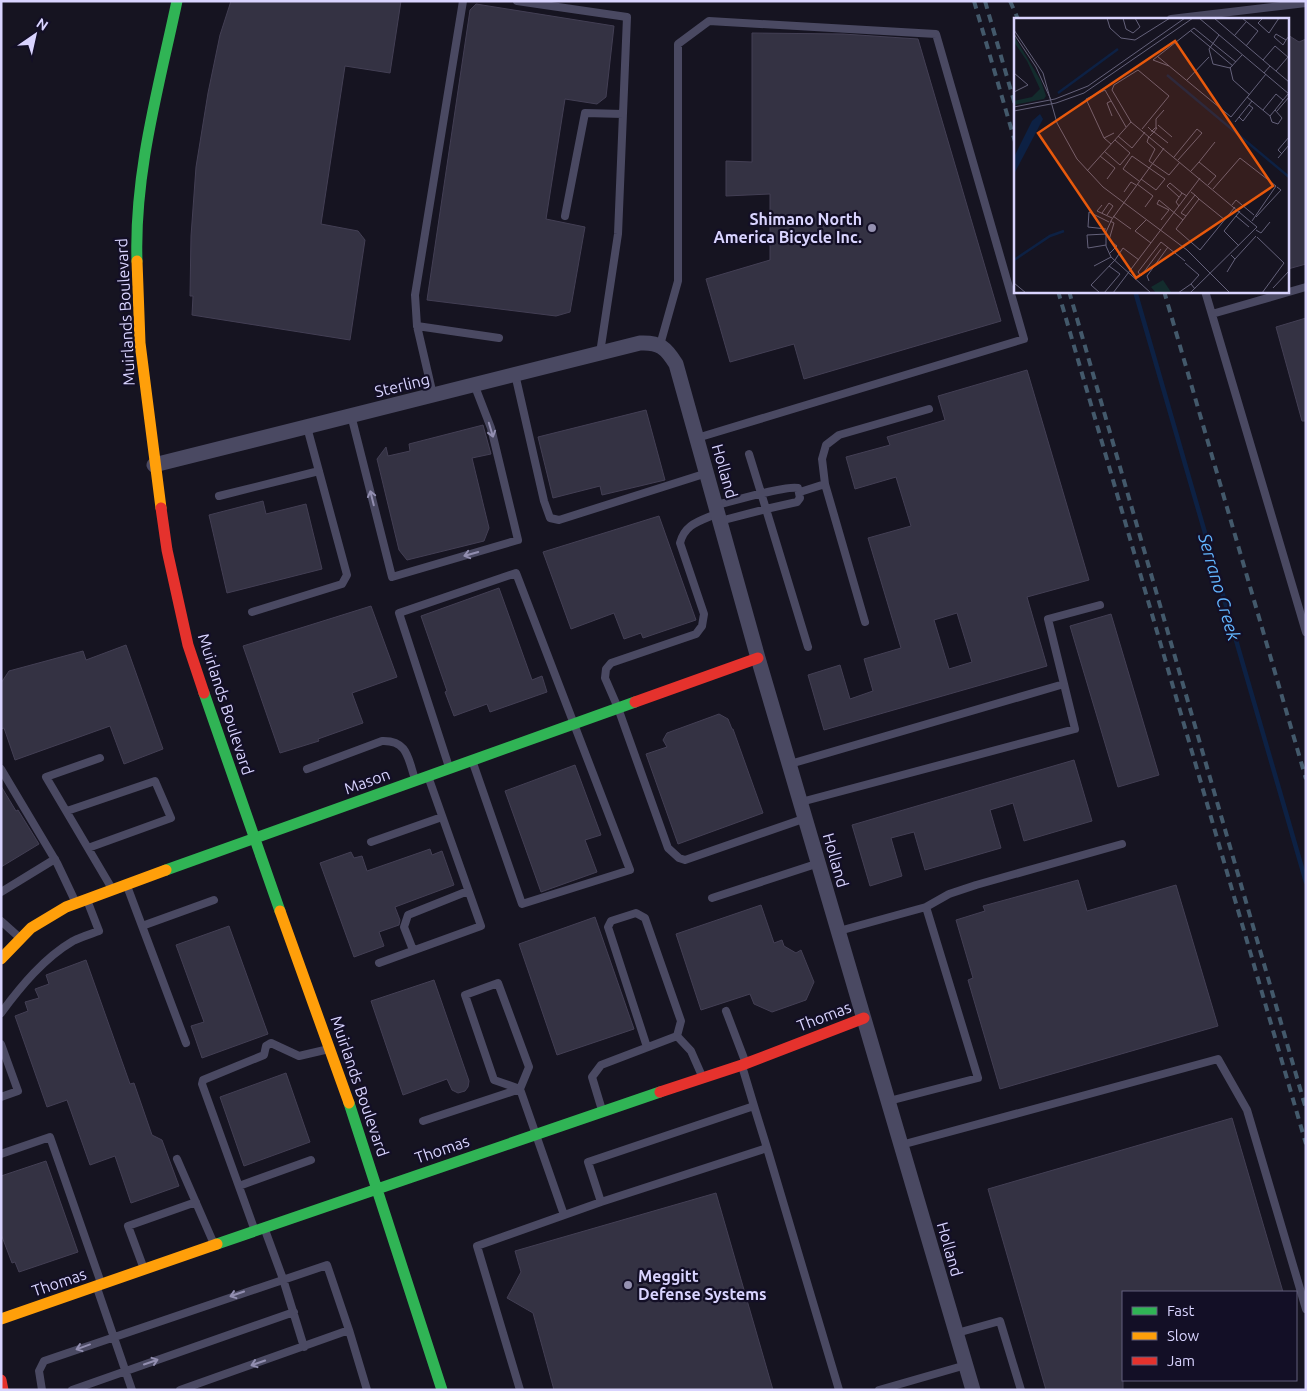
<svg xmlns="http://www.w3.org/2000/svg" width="1307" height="1391" viewBox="0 0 1307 1391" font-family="Ubuntu,sans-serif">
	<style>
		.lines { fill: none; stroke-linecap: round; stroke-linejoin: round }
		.stream { stroke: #0d2144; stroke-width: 4.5 }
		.building { fill: #343243; stroke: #433f54; fill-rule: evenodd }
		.lane { stroke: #4a4962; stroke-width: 8 }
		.street { stroke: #4a4962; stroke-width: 15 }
		.fast { stroke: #30b455; stroke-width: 11 }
		.slow { stroke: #ff9f0a; stroke-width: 11 }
		.jam { stroke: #e5322d; stroke-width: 11 }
		.rail { stroke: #43596b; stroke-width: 4; stroke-dasharray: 8 6; stroke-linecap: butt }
		.oneway { stroke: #928eb0 }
		.poi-dot { fill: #9591b1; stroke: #130f26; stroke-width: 2 }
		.labels { text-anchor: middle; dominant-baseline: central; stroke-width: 4.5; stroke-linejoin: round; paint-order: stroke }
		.poi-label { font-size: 16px; font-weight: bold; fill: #d9d4ff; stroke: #130f26; text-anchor: end }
		.street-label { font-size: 16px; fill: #d9d4ff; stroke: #130f26 }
		.water-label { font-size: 18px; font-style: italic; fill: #62b6ff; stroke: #130f26 }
		.inset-river { fill: none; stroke: #0d2144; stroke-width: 2.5 }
		.inset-road { fill: none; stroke: #64617a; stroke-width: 1 }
		.view { fill: #e8590c; fill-opacity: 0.15; stroke: #e8590c; stroke-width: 2.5 }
		.inset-edge { fill: none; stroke: #d9d4ff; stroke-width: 2.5 }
	</style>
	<rect width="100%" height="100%" fill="#161421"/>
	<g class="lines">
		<!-- stream -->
		<path class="stream" d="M1135,291L1306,882"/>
	</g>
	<!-- building -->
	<path class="building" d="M231,1H401L390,73L345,66L321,224L358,231L365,240L350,340L192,315L193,296H190L191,236L196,167L208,93L220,35Z
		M476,4L614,26L606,97L597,104L565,99L546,219L585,227L570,312L556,316L427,300L470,10Z
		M752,33L843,34L918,39L1001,321L804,379L794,344L730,362L706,279L770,260V194L726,196V161L752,162Z
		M1288,35L1299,42L1306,39V264L1288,269Z
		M1306,318V421H1302L1276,327Z
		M1027,370L1089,580L1027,597L1047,666L824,730L808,675L840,665L850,699L873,691L864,659L901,648L868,538L911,526L896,477L855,489L846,457L890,445L887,437L945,420L938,396ZM957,613L972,662L949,669L934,620Z
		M646,410L665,480L602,495L600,486L553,498L538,437Z
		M483,425L491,454L472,458L489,528L484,541L407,560L399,550L377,459L386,447L388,456L410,451L409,444Z
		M263,501L266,514L306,504L322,569L227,593L209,515Z
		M659,516L696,620L643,638L641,633L624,639L614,613L571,629L543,552Z
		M499,588L532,680L542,676L547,692L490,712L487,704L454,716L445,692L447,691L421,616Z
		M371,606L397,677L352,693L363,723L318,739L319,741L280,753L243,646Z
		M1111,614L1159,775L1118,787L1070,626Z
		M126,645L163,749L124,764L110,726L15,760L4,728L1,729V683L9,671L83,651L86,660Z
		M719,714L728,719L732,729H733L763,813L678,844L646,754L667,747L663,740L667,733Z
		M1074,760L1092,821L1024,841L1013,803L990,810L1001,848L925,870L914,832L891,838L902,876L870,886L852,825Z
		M575,765L601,835L585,840L597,872L541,892L505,791Z
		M1,786L16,811L18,810L39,844L1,867Z
		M430,849L432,855L442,851L454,885L395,907L400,920L399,925L379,932L384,946L354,957L320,863L351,852L354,858L362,856L367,871Z
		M1078,880L1087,911L1176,885L1218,1026L1000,1089L968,980L973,978L956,920L985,911L983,906Z
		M761,905L774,943L782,940L784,946L796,953L801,950L814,982L806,1000L772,1012L754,1004L750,994L701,1010L676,934Z
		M595,917L634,1029L557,1055L519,944Z
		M229,926L268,1034L202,1058L191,1026L204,1022L176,945Z
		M86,960L130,1084L134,1083L152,1135L162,1140L179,1186L131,1203L115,1156L90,1165L67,1100L47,1107L15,1016L28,1011L25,1002L39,998L35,989L49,984L46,975Z
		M434,980L469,1081L468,1087L465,1091L458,1093L452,1090L447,1079L403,1095L371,1001Z
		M286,1073L310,1142L244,1166L220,1097Z
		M1232,1118L1283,1292H1123V1390H1046L988,1189Z
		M46,1161L78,1252L19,1272L15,1262L12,1263L1,1234V1176Z
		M716,1193L773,1390H554L533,1313L507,1298L521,1272L515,1251Z"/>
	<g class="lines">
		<!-- lane -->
		<path class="lane" d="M517,1L627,17L618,234L600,353
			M1171,19L1306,3
			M565,216L585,113L623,114
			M1205,291L1306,632
			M1212,314L1306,287
			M417,326L415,295L463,1
			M660,345L678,281V44L709,21L936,34L1024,339L697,438
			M515,374L544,501L550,518L559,520L707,473
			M433,395L417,326L499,338
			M351,415L392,577L518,540L491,428L474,384
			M825,484L865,622
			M800,492L825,484L822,459L826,445L839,435L929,409
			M219,496L319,471
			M716,505C732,502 786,485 798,488L800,498L797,502L766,509L749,454
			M718,513C701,521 685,523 680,543L704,614L702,626L696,634L611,663L606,669L605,678L618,708L668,848L679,858L685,860L806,818
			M720,521L766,509L808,647
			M252,612L342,584L347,575L307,427
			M1064,684L1048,619L1100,605
			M100,758L46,777L111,887
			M790,764L1064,684L1075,729L801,802
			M449,767L399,613L516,573L630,870L522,904L473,763
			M1,769L57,863L75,901
			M307,769L382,741C408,740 408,759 415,779
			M67,811L155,781L171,818L88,848
			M371,842L442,817
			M127,886L186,1043
			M1,892L55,859
			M712,898L819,863
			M926,907L949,894L976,885L1122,844
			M1,921L20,938
			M142,926L214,900
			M839,931L926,907L978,1078L889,1101
			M413,950L404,927L408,915L468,891
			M379,963L481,926L429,779
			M726,1011L745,1061
			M1,1013C21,986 44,958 73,941C81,937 91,934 99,931L87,900
			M1,1044L18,1091L1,1097
			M647,1047L608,927L611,921L636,913L645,918L681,1021L677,1036
			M602,1110L592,1077L601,1065L677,1036L691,1051L702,1076
			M423,1121L520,1089L494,1080L465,995L498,983L529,1067L520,1089L564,1215
			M901,1145L1218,1059L1247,1110L1306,1309
			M767,1148L839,1390
			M1,1154L50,1137L101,1283
			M177,1159L214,1244
			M239,1186L311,1160
			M601,1202L767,1148L754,1106
			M265,1230L283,1279L304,1347
			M255,1231L202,1084L203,1080L264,1055L266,1046L271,1043L299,1056L329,1049
			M144,1269L128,1226L196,1202
			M97,1288L132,1390
			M957,1333L1000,1321L1021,1390
			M42,1390L39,1371L44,1361L327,1265L349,1330L367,1390
			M72,1390L294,1312
			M180,1390L349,1330
			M520,1390L477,1246L601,1202L588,1162L754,1106L742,1066
			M879,1390L966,1365"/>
		<!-- street -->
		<path class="street" d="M154,465L640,343C660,342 666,348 676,364L758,658L973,1390"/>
		<!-- fast -->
		<path class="fast" d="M137,261C134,173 159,86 177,1
			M204,693L280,911
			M166,870L635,702
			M349,1103L442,1390
			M217,1244L660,1092"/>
		<!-- slow -->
		<path class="slow" d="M137,261L140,343L161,508
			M280,911L349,1103
			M1,959L31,928L66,907L166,870
			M1,1319L217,1244"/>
		<!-- jam -->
		<path class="jam" d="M161,508L167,550L188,645L204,693
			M635,702L758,658
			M660,1092L742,1065L864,1018
			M1,1380L3,1390"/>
		<!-- rail -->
		<path class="rail" d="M974,1L1016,145
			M985,1L1016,108
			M1010,1L1018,19
			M1058,291L1306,1144
			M1069,291L1306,1109
			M1164,291L1306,779"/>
	</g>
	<!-- one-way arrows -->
	<defs><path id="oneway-shaft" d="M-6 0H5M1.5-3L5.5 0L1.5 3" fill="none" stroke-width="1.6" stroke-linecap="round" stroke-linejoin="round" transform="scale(1.25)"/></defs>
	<g class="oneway">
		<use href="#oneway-shaft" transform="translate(491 430) rotate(73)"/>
		<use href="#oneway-shaft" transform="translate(372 498) rotate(-104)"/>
		<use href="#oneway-shaft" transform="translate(471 554) rotate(164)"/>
		<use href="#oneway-shaft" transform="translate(237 1294) rotate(161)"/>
		<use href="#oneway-shaft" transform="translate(83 1347) rotate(160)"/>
		<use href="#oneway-shaft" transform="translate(151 1362) rotate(-19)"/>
		<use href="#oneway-shaft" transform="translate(258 1363) rotate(161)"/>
	</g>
	<!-- markers -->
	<g class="poi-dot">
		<circle cx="872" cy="228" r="5"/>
		<circle cx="628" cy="1285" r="5"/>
	</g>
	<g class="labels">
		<!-- poi labels -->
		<g class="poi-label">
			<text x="862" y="219">Shimano North<tspan x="862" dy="18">America Bicycle Inc.</tspan></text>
			<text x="638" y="1276" text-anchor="start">Meggitt<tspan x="638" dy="18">Defense Systems</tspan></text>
		</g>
		<!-- street labels -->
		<g class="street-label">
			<text transform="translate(125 312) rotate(-93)">Muirlands Boulevard</text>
			<text transform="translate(402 385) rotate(-14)">Sterling</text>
			<text transform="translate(725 471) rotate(74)">Holland</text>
			<text transform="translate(226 704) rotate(72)">Muirlands Boulevard</text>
			<text transform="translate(367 781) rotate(-20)">Mason</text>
			<text transform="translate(836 860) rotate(74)">Holland</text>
			<text transform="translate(824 1016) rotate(-21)">Thomas</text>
			<text transform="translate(360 1086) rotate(71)">Muirlands Boulevard</text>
			<text transform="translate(442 1149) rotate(-19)">Thomas</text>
			<text transform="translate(950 1249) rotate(74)">Holland</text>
			<text transform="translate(59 1282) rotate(-19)">Thomas</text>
		</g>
		<!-- water labels -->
		<g class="water-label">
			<text transform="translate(1220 587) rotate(74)">Serrano Creek</text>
		</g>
	</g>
	<!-- overview -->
	<g transform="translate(1014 18)">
		<rect width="275" height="275" fill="#161421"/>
		<path d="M0,18L27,63L32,78L30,81L0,87V83L18,79L26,71L13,43L0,24ZM149,262L157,274V275H142L137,269Z" fill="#132c2d"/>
		<path d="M26,96L29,101L0,156V139L18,103Z" fill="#0d2144"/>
		<path class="inset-river" d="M153,57L275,159M44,75L104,31M0,242L36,218L50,213"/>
		<path class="inset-road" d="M93,0L96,10L107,20L121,22L156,0M109,0L112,11L119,15L126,9L121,0M185,0L275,76M200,0L256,48L250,55M228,0L244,13L232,28M249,0L244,5L255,15L265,0M0,12L29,55L43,105L63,141L89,169L173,232L216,275M177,13L219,48M0,16L22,49L37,82M205,17L195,31L199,46L216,50L228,37M220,18L232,4M272,22L262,16L260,19L269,27L272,22L275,18M143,38L217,99L252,56M249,42L261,28L275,40M155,48L139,42L180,10L222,44M256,48L275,64M216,49L219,62L236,77M262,53L274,39M0,55L14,67L0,74M173,62L195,39M233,79L256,98M97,83L93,85L98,98M0,89L41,81L74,68L171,0M249,92L262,76L269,82M261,92L268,100L264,106L258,104L256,98L261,92L269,82L274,76M0,93L42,85L70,75L179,0M263,93L275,79M225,99L229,103L239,90L235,87M117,104L243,209L176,275M117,104L98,72L100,67L124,52L155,78L128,111M221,104L238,83M144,107L158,119M134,109L138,113L140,114L143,110H141L138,113V114M142,110V101L150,92M104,118L118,130L131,114M135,118L133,124L141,131L135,143L155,157L166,144M136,118L140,114L154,125M90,120L72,81L91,72L112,109M97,126L90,120L100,115M90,133L106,147L116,135L101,122M268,136L264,132L275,119M86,138L101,150L93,161M160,139L183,111L188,115L164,142M264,140L275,127M185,144L201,124M73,153L117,104M177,153L185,144L202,158L194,167M125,163L109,151L118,138L151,161L142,172L127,161M123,166L139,178L131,189M199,171L226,140L262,168L238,203M110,174L117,164L122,167M177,174L181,177L167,195L172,198L162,211L186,232L221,189M165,179L153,168L156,165L168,175M185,181L211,202M88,187L83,193L98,200M218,187L222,182L240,197M165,188L162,184L168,175L173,178M88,195L95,185L99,188L93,197M99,198L117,211M172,198L185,181L181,177M222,198L235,209M242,199L267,172L263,169M132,202L121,213L137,225M147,202L155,192L143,186L145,182L169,202M92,211L74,209L75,194L95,204M242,212L247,215L256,204M92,216L73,217L74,230L92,227M243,219L270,245L248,275M225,228L210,213L226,193M147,231L127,258L124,254L147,224L171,243M95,236L103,228L95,222L100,205L96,203M221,241L242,218M101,242L109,230L125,242M171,245L185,257L177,266M80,248L97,239M213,254L221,241L217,237M135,263L133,258L154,229M0,265L12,275M259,270L275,253M86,275L77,267L101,242M90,275L106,256L95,248M99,275L186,160M137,275L97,239L92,228V214L98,201L150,130M164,275L177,266L181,271"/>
		<path class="view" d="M161,23L259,168L122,260L24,115Z"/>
		<rect width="275" height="275" class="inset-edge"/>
	</g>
	<!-- border -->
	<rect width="1307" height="1391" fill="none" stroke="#d9d4ff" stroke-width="5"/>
	<!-- legend -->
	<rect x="1122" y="1291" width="175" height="90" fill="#130f26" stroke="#625e7d"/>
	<rect x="1132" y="1307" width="25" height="8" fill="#30b455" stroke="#625e7d"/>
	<text x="1167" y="1316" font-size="15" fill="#d9d4ff">Fast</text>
	<rect x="1132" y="1332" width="25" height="8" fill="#ff9f0a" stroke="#625e7d"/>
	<text x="1167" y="1341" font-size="15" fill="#d9d4ff">Slow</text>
	<rect x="1132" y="1357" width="25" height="8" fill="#e5322d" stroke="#625e7d"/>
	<text x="1167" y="1366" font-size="15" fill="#d9d4ff">Jam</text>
	<!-- north arrow -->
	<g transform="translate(35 35) rotate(34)" stroke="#130f26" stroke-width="4" paint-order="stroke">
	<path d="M0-4L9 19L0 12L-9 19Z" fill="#d9d4ff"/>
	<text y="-8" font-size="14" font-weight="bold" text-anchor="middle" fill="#d9d4ff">N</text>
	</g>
</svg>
